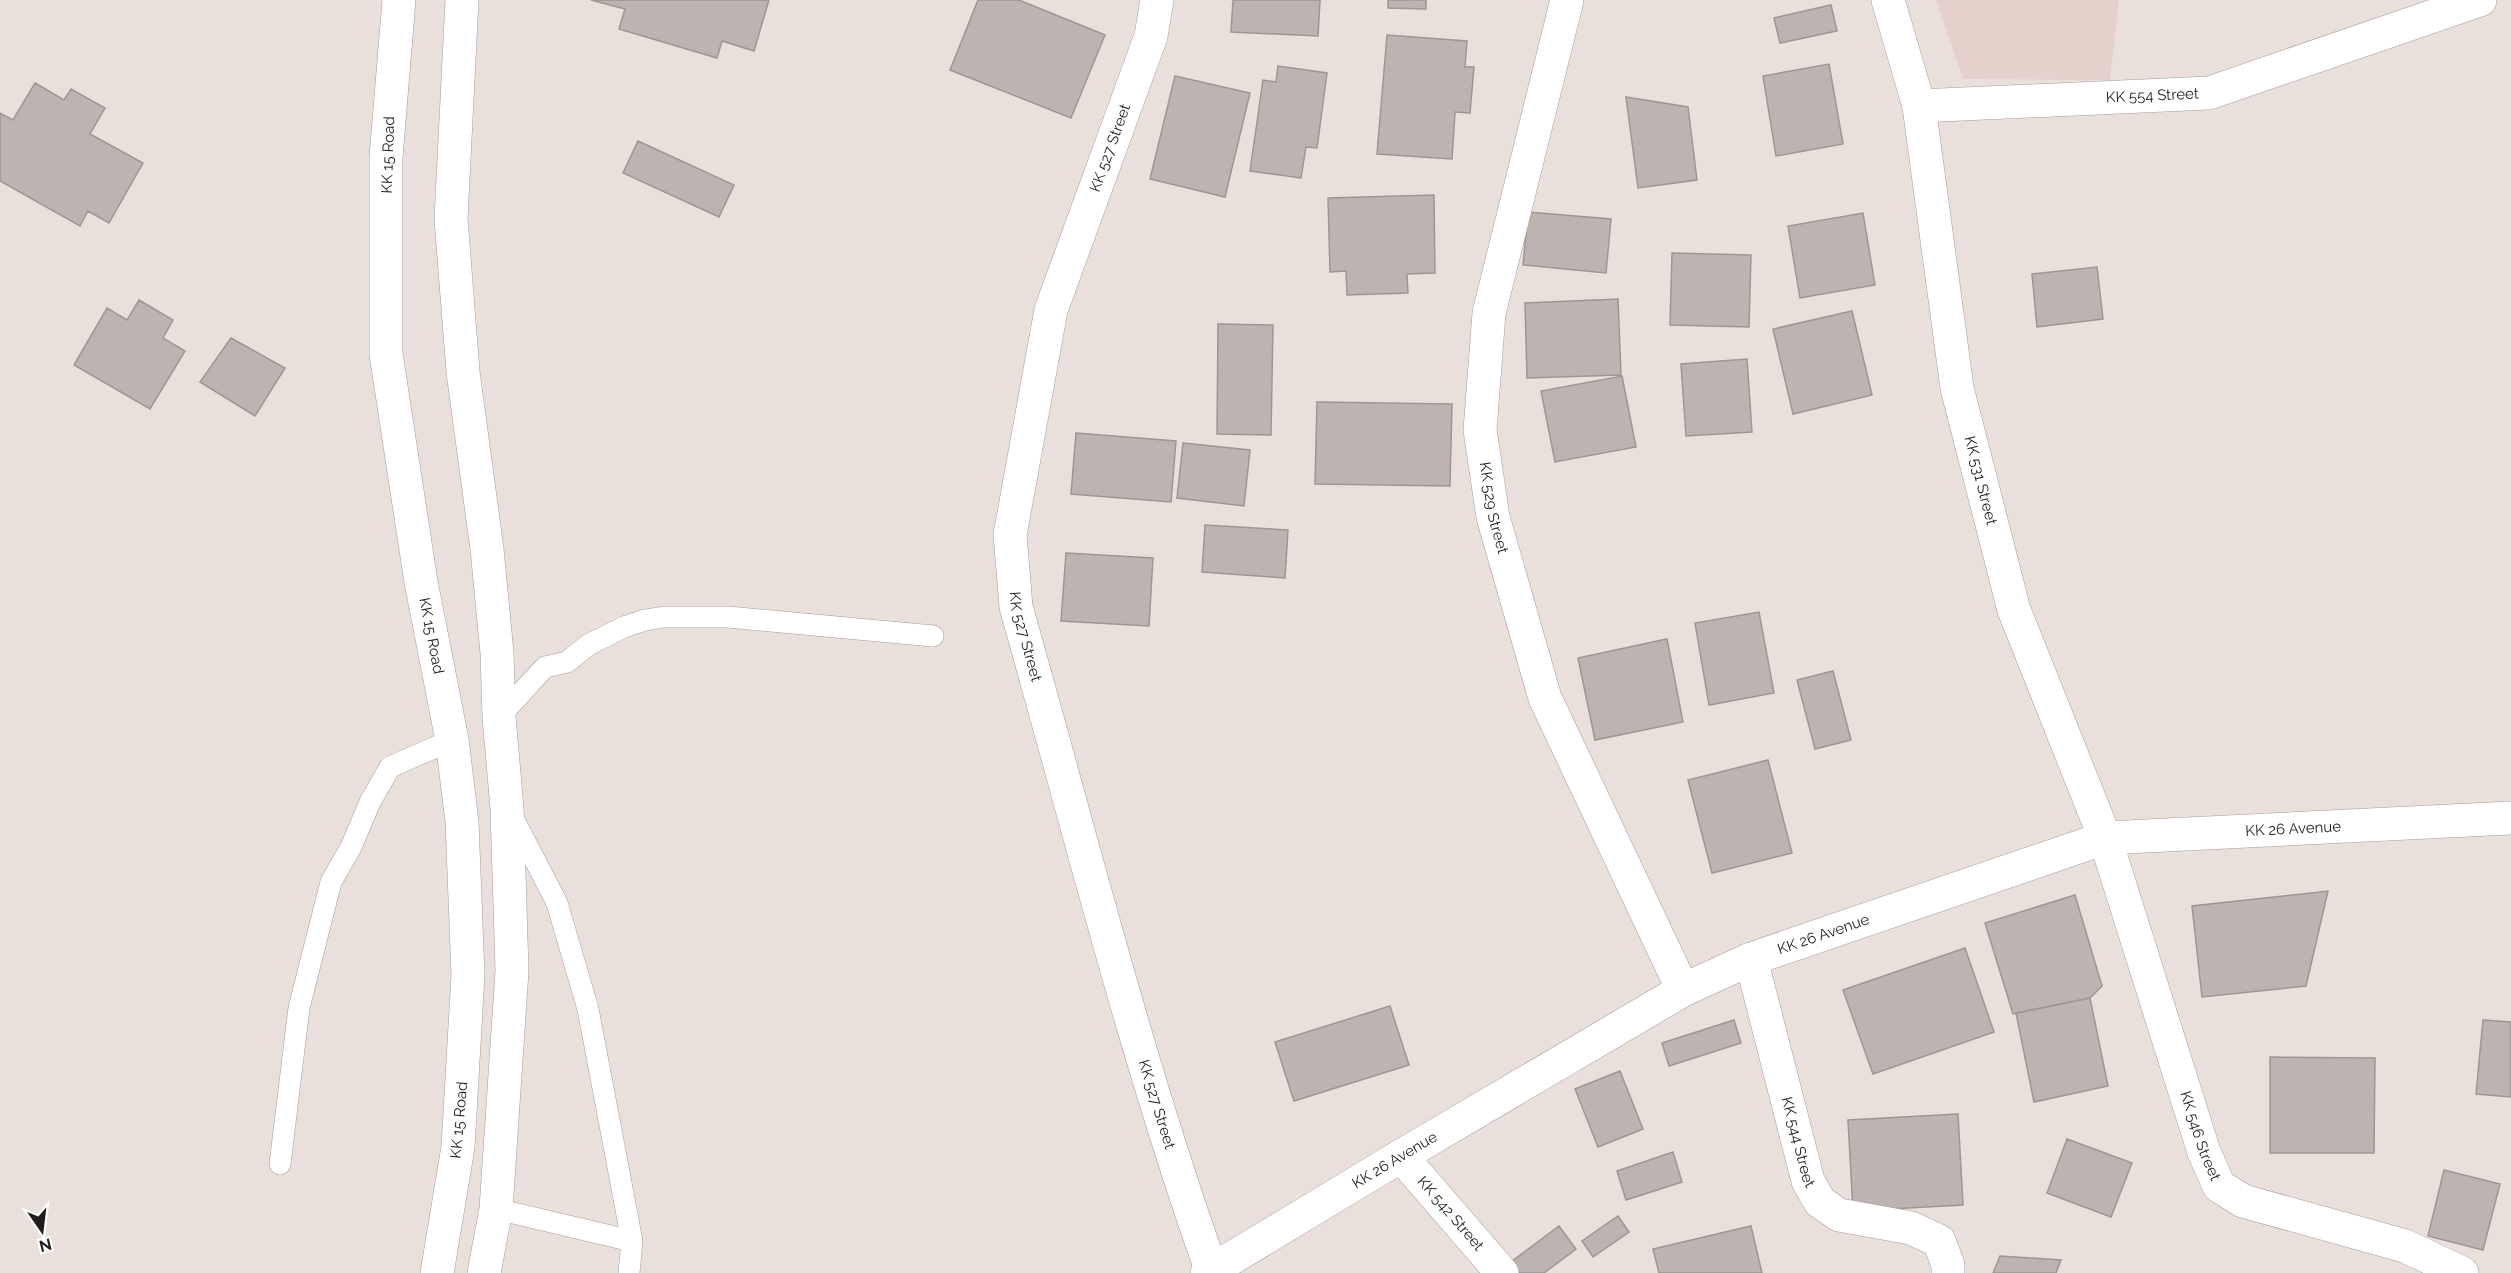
<svg xmlns="http://www.w3.org/2000/svg" width="2511" height="1273" viewBox="0 0 2511 1273" font-family="Raleway,sans-serif">
	<style>
		.built { fill: #e4d1cb }
		.building { fill: #bdb3b0; stroke: #9f9592; stroke-width: 1.5 }
		.lines { fill: none; stroke-linecap: round; stroke-linejoin: round }
		.service-casing { stroke: #a69c99; stroke-width: 22 }
		.minor-casing { stroke: #a69c99; stroke-width: 34 }
		.trunk-casing { stroke: #a69c99; stroke-width: 34 }
		.service { stroke: #fff; stroke-width: 21 }
		.minor { stroke: #fff; stroke-width: 33 }
		.trunk { stroke: #fff; stroke-width: 33 }
		.labels { text-anchor: middle; dominant-baseline: central; stroke-width: 4.5; stroke-linejoin: round; paint-order: stroke }
		.street-label { font-size: 15px; fill: #201c1b; stroke: #fff }
	</style>
	<rect width="100%" height="100%" fill="#e9dfdb"/>
	<!-- built -->
	<path class="built" d="M1936,0H2119L2110,80L1963,79Z"/>
	<!-- building -->
	<path class="building" d="M591,0H769L754,51L722,41L717,58L619,29L625,9Z
		M978,0H1019L1105,35L1071,118L950,70Z
		M1233,0H1320L1318,36L1231,32Z
		M1388,0H1426V9L1388,8Z
		M1831,5L1837,31L1780,43L1774,18Z
		M1387,35L1467,41L1465,67H1474L1470,113L1455,112L1452,159L1377,154Z
		M1829,64L1843,144L1776,156L1763,76Z
		M1278,66L1327,73L1317,148L1306,147L1301,178L1250,171L1263,80L1276,82Z
		M1175,76L1250,93L1225,197L1150,179Z
		M35,83L64,100L71,89L105,108L90,134L143,163L109,223L88,211L80,226L0,181V113L13,120Z
		M1626,97L1688,107L1697,180L1638,188Z
		M638,141L734,185L719,217L623,173Z
		M1434,195L1435,273L1407,274L1408,293L1347,295L1346,271L1330,272L1328,198Z
		M1528,212L1611,219L1606,273L1523,265Z
		M1863,213L1875,285L1800,298L1788,226Z
		M1672,253L1751,255L1749,327L1670,325Z
		M2097,267L2103,319L2037,327L2032,274Z
		M1618,299L1621,375L1527,378L1525,303Z
		M139,300L173,320L163,338L185,351L150,409L74,365L107,308L127,320Z
		M1852,311L1872,395L1793,414L1773,329Z
		M1218,324L1273,325L1271,435L1217,434Z
		M231,338L285,368L255,416L200,382Z
		M1747,359L1752,432L1686,436L1681,364Z
		M1622,376L1636,447L1555,462L1541,391Z
		M1317,402L1452,404L1450,486L1315,484Z
		M1076,433L1176,441L1171,502L1071,494Z
		M1183,443L1250,450L1244,506L1177,498Z
		M1205,525L1288,530L1285,578L1202,572Z
		M1066,553L1153,558L1149,626L1061,621Z
		M1759,612L1774,693L1709,705L1695,623Z
		M1667,639L1683,722L1595,740L1578,658Z
		M1833,671L1851,740L1815,749L1797,680Z
		M1768,760L1792,853L1712,873L1688,780Z
		M2328,891L2306,986L2202,997L2192,906Z
		M2075,895L2102,986L2090,998L2013,1014L1985,923Z
		M1965,948L1994,1032L1873,1074L1843,990Z
		M2090,998L2108,1086L2034,1102L2016,1013Z
		M1390,1006L1409,1065L1294,1101L1275,1042Z
		M1734,1020L1741,1043L1669,1066L1662,1043Z
		M2483,1020L2511,1022V1097L2476,1094Z
		M2270,1057L2375,1058L2374,1153H2270Z
		M1620,1071L1643,1129L1598,1147L1575,1089Z
		M1958,1114L1963,1205L1853,1211L1848,1120Z
		M2067,1139L2132,1163L2111,1217L2047,1193Z
		M1673,1152L1682,1182L1626,1200L1617,1171Z
		M2444,1170L2500,1184L2483,1250L2428,1236Z
		M1618,1216L1629,1232L1593,1257L1582,1241Z
		M1559,1226L1576,1249L1544,1273H1519L1511,1262Z
		M1751,1226L1762,1273H1659L1653,1249Z
		M2000,1256L2061,1260L2056,1273H1993Z"/>
	<g class="lines">
		<defs>
			<path id="service" d="M499,717L545,667L567,662L588,645L624,627L645,620L664,617H728L933,636
				M512,816L557,903L588,1009L632,1241L629,1273
				M280,1164L299,1008L331,882L351,847L370,802L390,767L452,740
				M496,1209L632,1241"/>
			<g id="minor">
				<path id="s1" d="M1157,0L1151,36L1051,310L1010,535L1016,607C1079,828 1134,1052 1211,1269"/>
				<path id="s2" d="M1567,0L1489,313L1480,430L1493,517L1545,698L1683,990"/>
				<path id="s3" d="M1888,0L1919,106L2209,93L2480,0"/>
				<path id="s4" d="M1919,106L1957,388L2014,610L2105,838L2204,1152L2219,1186L2243,1201L2405,1246L2462,1273"/>
				<path id="s5" d="M1751,959L1808,1181L1820,1202L1839,1215L1911,1228L1939,1241L1948,1265V1273"/>
				<path id="s6" d="M1401,1156L1502,1273"/>
				<path id="s7" d="M1207,1273L1401,1156L1683,990L1751,959L2105,838L2511,818"/>
			</g>
			<g id="trunk">
				<path id="s8" d="M399,0L386,157V354L421,582L452,740L462,822L468,975L458,1147L437,1273"/>
				<path d="M462,0L451,219L463,372L487,549L497,653L499,717L507,808L512,971L496,1209L484,1273"/>
			</g>
		</defs>
		<!-- service casing -->
		<use href="#service" class="service-casing"/>
		<!-- minor casing -->
		<use href="#minor" class="minor-casing"/>
		<!-- trunk casing -->
		<use href="#trunk" class="trunk-casing"/>
		<!-- service -->
		<use href="#service" class="service"/>
		<!-- minor -->
		<use href="#minor" class="minor"/>
		<!-- trunk -->
		<use href="#trunk" class="trunk"/>
	</g>
	<g class="labels">
		<!-- street labels -->
		<g class="street-label">
			<text stroke="none"><textPath href="#s3" startOffset="344">KK 554 Street</textPath></text>
			<text transform="translate(1110 148) rotate(-70)">KK 527 Street</text>
			<text transform="translate(388 155) rotate(-88)">KK 15 Road</text>
			<text stroke="none"><textPath href="#s4" startOffset="380">KK 531 Street</textPath></text>
			<text stroke="none"><textPath href="#s2" startOffset="519">KK 529 Street</textPath></text>
			<text stroke="none"><textPath href="#s1" startOffset="660">KK 527 Street</textPath></text>
			<text stroke="none"><textPath href="#s8" startOffset="640">KK 15 Road</textPath></text>
			<text stroke="none"><textPath href="#s7" startOffset="1191">KK 26 Avenue</textPath></text>
			<text stroke="none"><textPath href="#s7" startOffset="705">KK 26 Avenue</textPath></text>
			<text stroke="none"><textPath href="#s1" startOffset="1146">KK 527 Street</textPath></text>
			<text transform="translate(459 1120) rotate(-85)">KK 15 Road</text>
			<text stroke="none"><textPath href="#s4" startOffset="1072">KK 546 Street</textPath></text>
			<text stroke="none"><textPath href="#s5" startOffset="189">KK 544 Street</textPath></text>
			<text stroke="none"><textPath href="#s7" startOffset="219">KK 26 Avenue</textPath></text>
			<text stroke="none"><textPath href="#s6" startOffset="76">KK 542 Street</textPath></text>
		</g>
	</g>
	<!-- north arrow -->
	<g transform="translate(42 1231) rotate(166)" stroke="#ffffff" stroke-width="4.5" paint-order="stroke">
	<path d="M0-4.5L10 22L0 15L-10 22Z" fill="#201c1b"/>
	<text y="-9" font-size="16" font-weight="bold" text-anchor="middle" fill="#201c1b">N</text>
	</g>
</svg>
